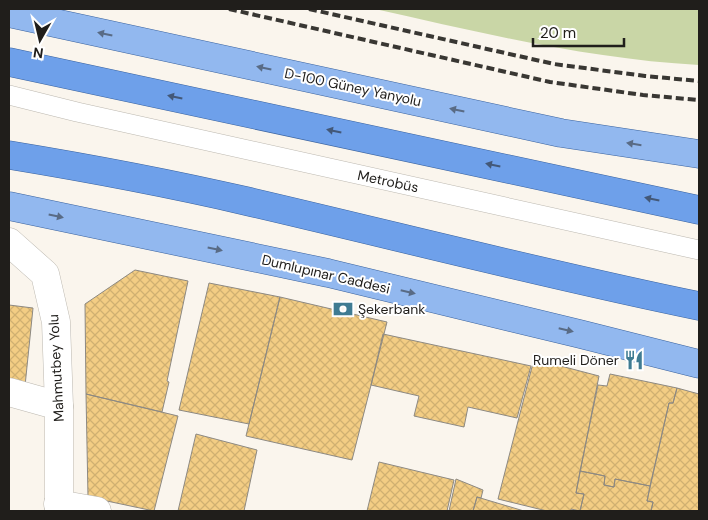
<svg xmlns="http://www.w3.org/2000/svg" width="708" height="520" viewBox="0 0 708 520" font-family="'DM Sans',sans-serif">
	<style>
		.green { fill: #c9d6a6 }
		.building { fill: url(#building-cross-hatch); stroke: #8d8982 }
		.lines { fill: none; stroke-linecap: round; stroke-linejoin: round }
		.service-casing { stroke: #bcb8b0; stroke-width: 20 }
		.pedestrian-casing { stroke: #bcb8b0; stroke-width: 29 }
		.minor-casing { stroke: #bcb8b0; stroke-width: 29 }
		.secondary-casing { stroke: #bcb8b0; stroke-width: 29 }
		.primary-casing { stroke: #3b639e; stroke-width: 29 }
		.trunk-casing { stroke: #3b639e; stroke-width: 29 }
		.service { stroke: #fff; stroke-width: 19 }
		.pedestrian { stroke: #fff; stroke-width: 28 }
		.minor { stroke: #fff; stroke-width: 28 }
		.secondary { stroke: #fff; stroke-width: 28 }
		.primary { stroke: #92b8ef; stroke-width: 28 }
		.trunk { stroke: #6ea0ea; stroke-width: 28 }
		.rail { stroke: #393733; stroke-width: 4; stroke-dasharray: 8 4; stroke-linecap: butt }
		.oneway { fill: #596b85 }
		.oneway2 { fill: #435878 }
		.labels { text-anchor: middle; dominant-baseline: central; stroke-width: 4; stroke-linejoin: round; paint-order: stroke }
		.street-label { font-size: 14px; fill: #201e1b; stroke: #fff }
		.poi-label { font-size: 14px; fill: #201e1b; stroke: #fff; text-anchor: start }
	</style>
	<defs>
		<pattern id="building-cross-hatch" width="8" height="8" patternUnits="userSpaceOnUse" patternTransform="scale(1.25)"><rect width="8" height="8" fill="#f3cd84"/><path d="M0 0l8 8M0 8l8-8" fill="none" stroke="#d0b071"/></pattern>
	</defs>
	<rect width="100%" height="100%" fill="#faf5ed"/>
	<!-- green -->
	<path class="green" d="M375,9H699V65C589,59 482,33 375,9Z"/>
	<!-- building -->
	<path class="building" d="M135,270L188,281L167,381L169,382L162,412L86,394L85,304Z
		M209,283L280,297L249,424L179,410Z
		M280,297L387,322L352,460L246,436Z
		M9,305L33,308L25,386L9,382Z
		M383,334L531,366L517,418L468,407L464,427L414,416L419,396L371,385Z
		M534,359L599,376L576,493L584,494L580,511L571,509V511H547L498,499Z
		M610,374L677,388L673,403H669L650,486L615,479L614,487L604,485L605,476L580,471L598,385L607,386Z
		M677,388L699,394V511H651L653,502L647,501L669,403H673Z
		M86,394L178,416L154,511L88,497Z
		M196,434L257,450L244,511H178Z
		M379,462L454,480L447,511H367Z
		M580,471L605,476L604,485L614,487L615,479L650,486L647,501L653,502L651,511H580L584,494L576,493Z
		M456,479L483,490L481,498L477,497L473,511H449Z
		M477,497L524,511H473Z"/>
	<g class="lines">
		<defs>
			<path id="service" d="M9,95L77,112L699,250"/>
			<path id="pedestrian" d="M9,392L59,406"/>
			<path id="minor" d="M58,504L97,511"/>
			<path id="secondary" d="M9,242L45,274L56,322L59,406V511"/>
			<path id="primary" d="M9,13L561,133L699,154
				M9,206L328,273L580,334L699,364"/>
			<path id="trunk" d="M9,62L699,210
				M9,155C88,168 168,183 246,201C397,236 547,275 699,306"/>
		</defs>
		<!-- service casing -->
		<use href="#service" class="service-casing"/>
		<!-- pedestrian casing -->
		<use href="#pedestrian" class="pedestrian-casing"/>
		<!-- minor casing -->
		<use href="#minor" class="minor-casing"/>
		<!-- secondary casing -->
		<use href="#secondary" class="secondary-casing"/>
		<!-- primary casing -->
		<use href="#primary" class="primary-casing"/>
		<!-- trunk casing -->
		<use href="#trunk" class="trunk-casing"/>
		<!-- service -->
		<use href="#service" class="service"/>
		<!-- pedestrian -->
		<use href="#pedestrian" class="pedestrian"/>
		<!-- minor -->
		<use href="#minor" class="minor"/>
		<!-- secondary -->
		<use href="#secondary" class="secondary"/>
		<!-- primary -->
		<use href="#primary" class="primary"/>
		<!-- trunk -->
		<use href="#trunk" class="trunk"/>
		<!-- rail -->
		<path class="rail" d="M229,9L550,82L643,95L699,100
			M309,9L554,64L645,76L699,81"/>
	</g>
	<!-- one-way arrows -->
	<defs><path id="oneway-solid" d="M-6-.8H1V-3.2L6.5 0L1 3.2V.8H-6Z" transform="scale(1.25)"/></defs>
	<g class="oneway">
		<use href="#oneway-solid" transform="translate(105 34) rotate(-168)"/>
		<use href="#oneway-solid" transform="translate(264 68) rotate(-168)"/>
		<use href="#oneway-solid" transform="translate(457 110) rotate(-168)"/>
		<use href="#oneway-solid" transform="translate(634 144) rotate(-171)"/>
		<use href="#oneway-solid" transform="translate(56 216) rotate(12)"/>
		<use href="#oneway-solid" transform="translate(215 249) rotate(12)"/>
		<use href="#oneway-solid" transform="translate(408 292) rotate(13)"/>
		<use href="#oneway-solid" transform="translate(566 330) rotate(13)"/>
	</g>
	<g class="oneway2">
		<use href="#oneway-solid" transform="translate(175 97) rotate(-168)"/>
		<use href="#oneway-solid" transform="translate(334 131) rotate(-168)"/>
		<use href="#oneway-solid" transform="translate(493 165) rotate(-168)"/>
		<use href="#oneway-solid" transform="translate(652 199) rotate(-168)"/>
	</g>
	<!-- icons -->
	<defs>
		<symbol id="bank-bare" viewBox="-9 -9 18 18"><path d="M-6-4H6V4H-6ZM0-2.3a2.3 2.3 0 1 0 0 4.6a2.3 2.3 0 1 0 0-4.6Z" fill="#3f7b92" stroke="#fff" stroke-width="2.5" paint-order="stroke"/></symbol>
		<symbol id="restaurant-bare" viewBox="-9 -9 18 18"><path d="M-5-6h1v4h1v-4h1v4h1v-4h1v5L-1.5 .5V6h-2V.5L-5-1ZM5-6V6H3V1.5H1.5Q1.5-4 5-6Z" fill="#3f7b92" stroke="#fff" stroke-width="2.5" paint-order="stroke"/></symbol>
	</defs>
	<g fill-rule="evenodd">
		<use href="#bank-bare" x="329" y="295" width="28" height="28"/>
		<use href="#restaurant-bare" x="620" y="346" width="28" height="28"/>
	</g>
	<g class="labels">
		<!-- street labels -->
		<g class="street-label">
			<text transform="translate(353 87) rotate(12)">D-100 Güney Yanyolu</text>
			<text transform="translate(388 181) rotate(12)">Metrobüs</text>
			<text transform="translate(326 274) rotate(13)">Dumlupınar Caddesi</text>
			<text transform="translate(56 368) rotate(-93)">Mahmutbey Yolu</text>
		</g>
		<!-- poi labels -->
		<g class="poi-label">
			<text x="358" y="309">Şekerbank</text>
			<text x="619" y="360" text-anchor="end">Rumeli Döner</text>
		</g>
	</g>
	<!-- border -->
	<rect width="708" height="520" fill="none" stroke="#201e1b" stroke-width="20"/>
	<!-- north arrow -->
	<g transform="translate(40 40) rotate(188)" stroke="#ffffff" stroke-width="4" paint-order="stroke">
	<path d="M0-4L9 19L0 12L-9 19Z" fill="#201e1b"/>
	<text y="-8" font-size="14" font-weight="bold" text-anchor="middle" fill="#201e1b">N</text>
	</g>
	<!-- scale -->
	<path d="M533 38v8h91v-8" fill="none" stroke="#201e1b" stroke-width="2.5"/>
	<text x="540" y="38" font-size="15" fill="#201e1b" stroke="#ffffff" stroke-width="4" paint-order="stroke">20 m</text>
</svg>
